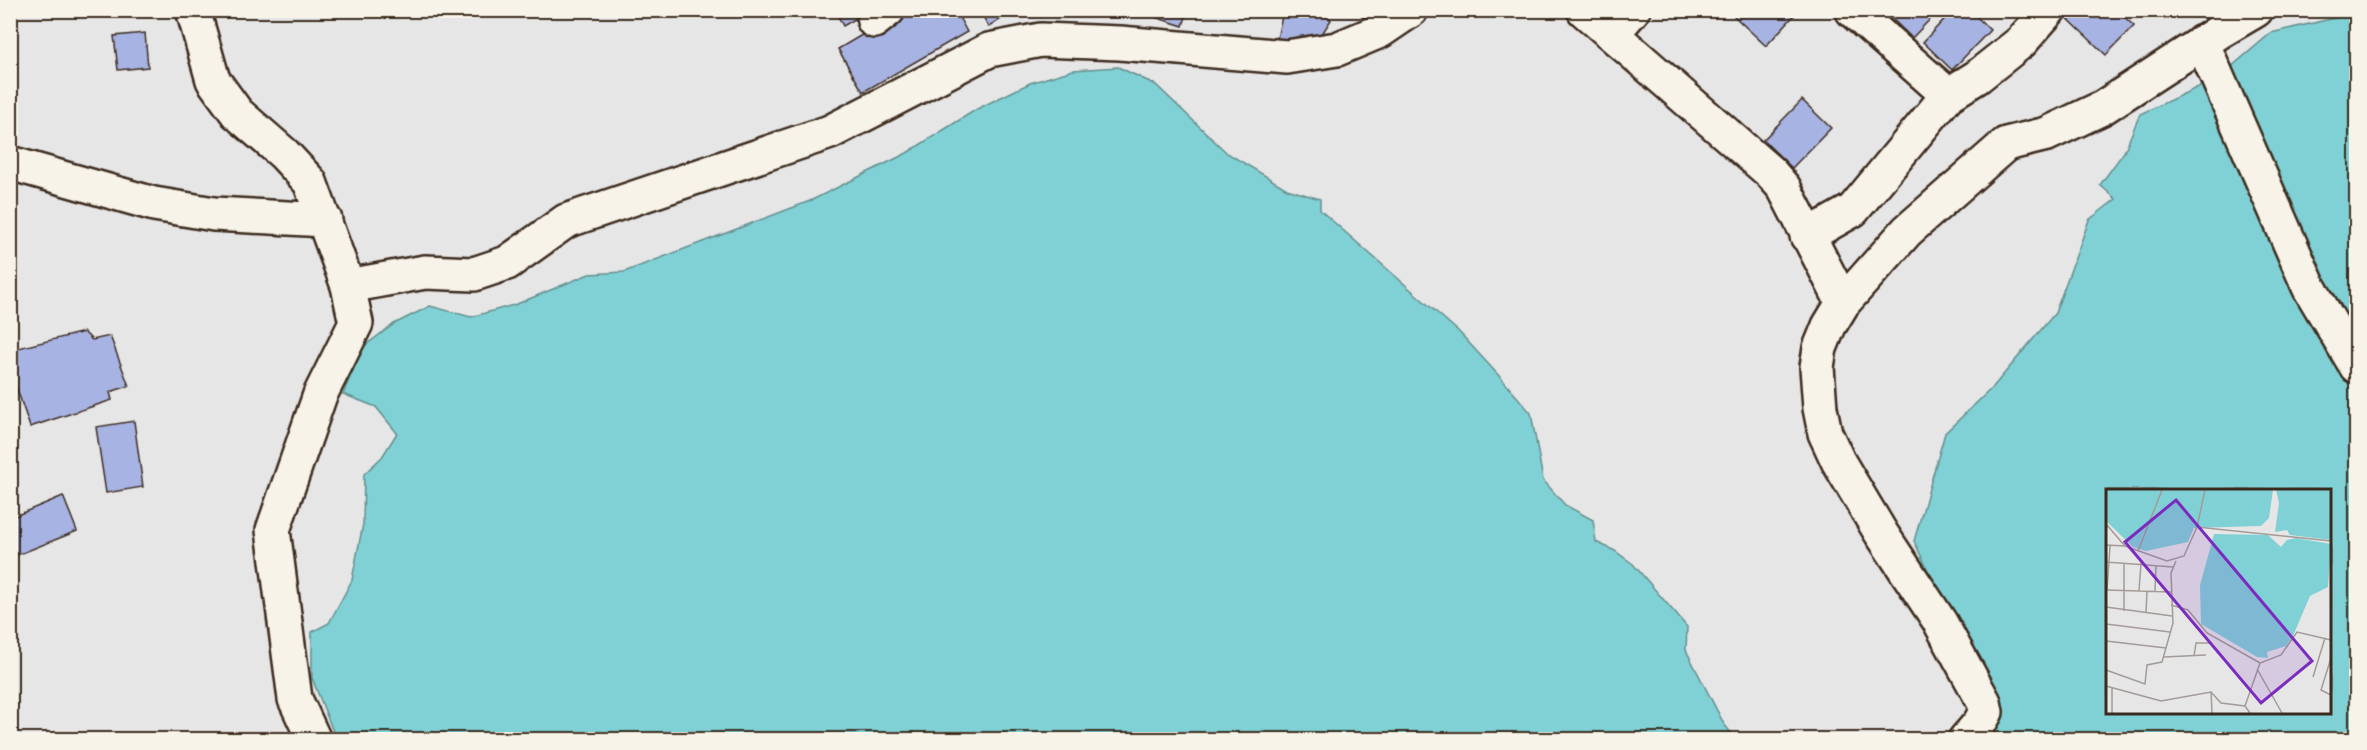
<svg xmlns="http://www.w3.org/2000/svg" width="2367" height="750" viewBox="0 0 2367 750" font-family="Mynerve,sans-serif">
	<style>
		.water { fill: #80d1d6; stroke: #648e8c; stroke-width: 1.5; fill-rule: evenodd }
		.building { fill: #a7b3e3; stroke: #3b2a1e; stroke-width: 1.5 }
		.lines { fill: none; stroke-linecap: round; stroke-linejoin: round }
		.minor-casing { stroke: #3b2a1e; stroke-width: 38 }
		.minor { stroke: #f7f3e8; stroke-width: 33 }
		.inset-road { fill: none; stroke: #a29b97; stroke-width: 1.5 }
		.view { fill: #7b2cbf; fill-opacity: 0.15; stroke: #7b2cbf; stroke-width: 3 }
		.inset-edge { fill: none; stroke: #3b2a1e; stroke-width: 3 }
	</style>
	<rect width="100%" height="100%" fill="#e7e6e7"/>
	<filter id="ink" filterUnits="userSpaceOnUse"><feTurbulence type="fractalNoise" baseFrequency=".0167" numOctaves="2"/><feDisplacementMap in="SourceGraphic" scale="12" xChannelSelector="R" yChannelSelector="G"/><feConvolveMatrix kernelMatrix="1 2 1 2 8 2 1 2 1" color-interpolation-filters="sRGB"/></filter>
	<g filter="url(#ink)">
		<!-- water -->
		<path class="water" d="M2356,13V739H1974L1998,699L1952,621L1914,541L1945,433L1993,387L2055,313L2089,220L2116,199L2100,185L2124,152L2140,114L2218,78L2271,33ZM2108,490H2330V712H2108Z
			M1118,67L1156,85L1227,153L1287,189L1320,199V210L1459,332L1501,378L1531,413L1543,480L1565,505L1593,520L1596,542L1615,551L1633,564L1687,627L1686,650L1724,724L1736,739H336L312,678V632L329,623L352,580L363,524L364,474L382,457L397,433L376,407L343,394L363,347L394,324L430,306L471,317L517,304L589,274L624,272L810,201L907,153L977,109L1030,83L1073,70Z"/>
		<!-- building -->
		<path class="building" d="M835,10H871L843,26Z
			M904,10H955L967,32L863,92L838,49Z
			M979,10H1015L989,27Z
			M1140,10H1188L1183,26L1139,12Z
			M1271,10H1320L1331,20L1318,40L1276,43L1282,16Z
			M1740,10H1799L1766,46L1734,16Z
			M1883,10H1939L1912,38Z
			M1953,10H1970L1990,30L1952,70L1923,42Z
			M2070,10H2117L2134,26L2106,55L2065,16Z
			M145,33L148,67L118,70L114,36Z
			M1802,100L1831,128L1792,168L1763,140Z
			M84,332L92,340L110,336L129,386L110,392L112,400L30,427L10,369V350Z
			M134,421L143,487L106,493L96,427Z
			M63,496L77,531L10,558V518Z"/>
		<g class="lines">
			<defs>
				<path id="minor" d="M193,10L213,80L237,113L284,154L310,182L348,286L356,323L320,395L273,530L295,699L314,740
					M1584,10L1771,173L1784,188L1843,303
					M1852,10L1948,95
					M874,21L888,10
					M1612,34L1633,10
					M2202,42L2309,287L2356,366
					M10,163L154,204L214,214L325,220
					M1807,236L1853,210L1948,95L1977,77L2021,42L2049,10
					M348,286L425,272L474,274L507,263L566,221L830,132L989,50L1041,40L1120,43L1287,57L1337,49L1380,31L1411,10
					M1965,740L1979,724L1986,712L1984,702L1940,622L1881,533L1838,461L1825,433L1820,408L1817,367L1820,348L1829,326L1843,303L1907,231L2006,144L2047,134L2102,108L2222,30L2256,10"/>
			</defs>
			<!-- minor casing -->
			<use href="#minor" class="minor-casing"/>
			<!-- minor -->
			<use href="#minor" class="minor"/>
		</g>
	</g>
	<!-- overview -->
	<g transform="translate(2106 489)">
		<rect width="225" height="225" fill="#e7e6e7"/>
		<path d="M0,1H167L163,29L155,37L88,39L82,53L40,62L27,58L0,32ZM170,1H225V51L184,46L181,41L169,43L173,14ZM108,45L162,46L175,58L181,51L190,49L225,55L222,98L204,107L187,147L180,157L161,163L162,169L151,168L95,135L94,96Z" fill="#80d1d6"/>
		<path class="inset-road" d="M0,35L19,57L61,72L78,67L91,38L225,52M91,38L99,1M0,56L19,57M32,62L56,1M0,73L67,78M18,74V122M0,101L65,103M1,101L4,57M33,102L35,74M49,102L50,76M65,116L82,121L101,144L154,174M0,118L66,127M40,124L41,102M0,135L64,143M0,152L60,159M88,167L90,154H106M58,168L100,166M225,169L215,201L225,206M151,180L176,224M0,181L39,195L41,176L56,173L67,134L65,84L70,72M207,188L219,149M0,197L55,212L105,203L115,214L139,217L144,224M6,198V224M105,203L106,224M139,217L154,174L175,166L191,143L225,151"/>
		<path class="view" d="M70,11L206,172L155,214L19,53Z"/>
		<rect width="225" height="225" class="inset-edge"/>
	</g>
	<!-- margin -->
	<rect width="2367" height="750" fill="none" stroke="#f7f3e8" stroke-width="36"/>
	<rect x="18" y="18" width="2331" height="714" fill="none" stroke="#3b2a1e" stroke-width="2" filter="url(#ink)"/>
</svg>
